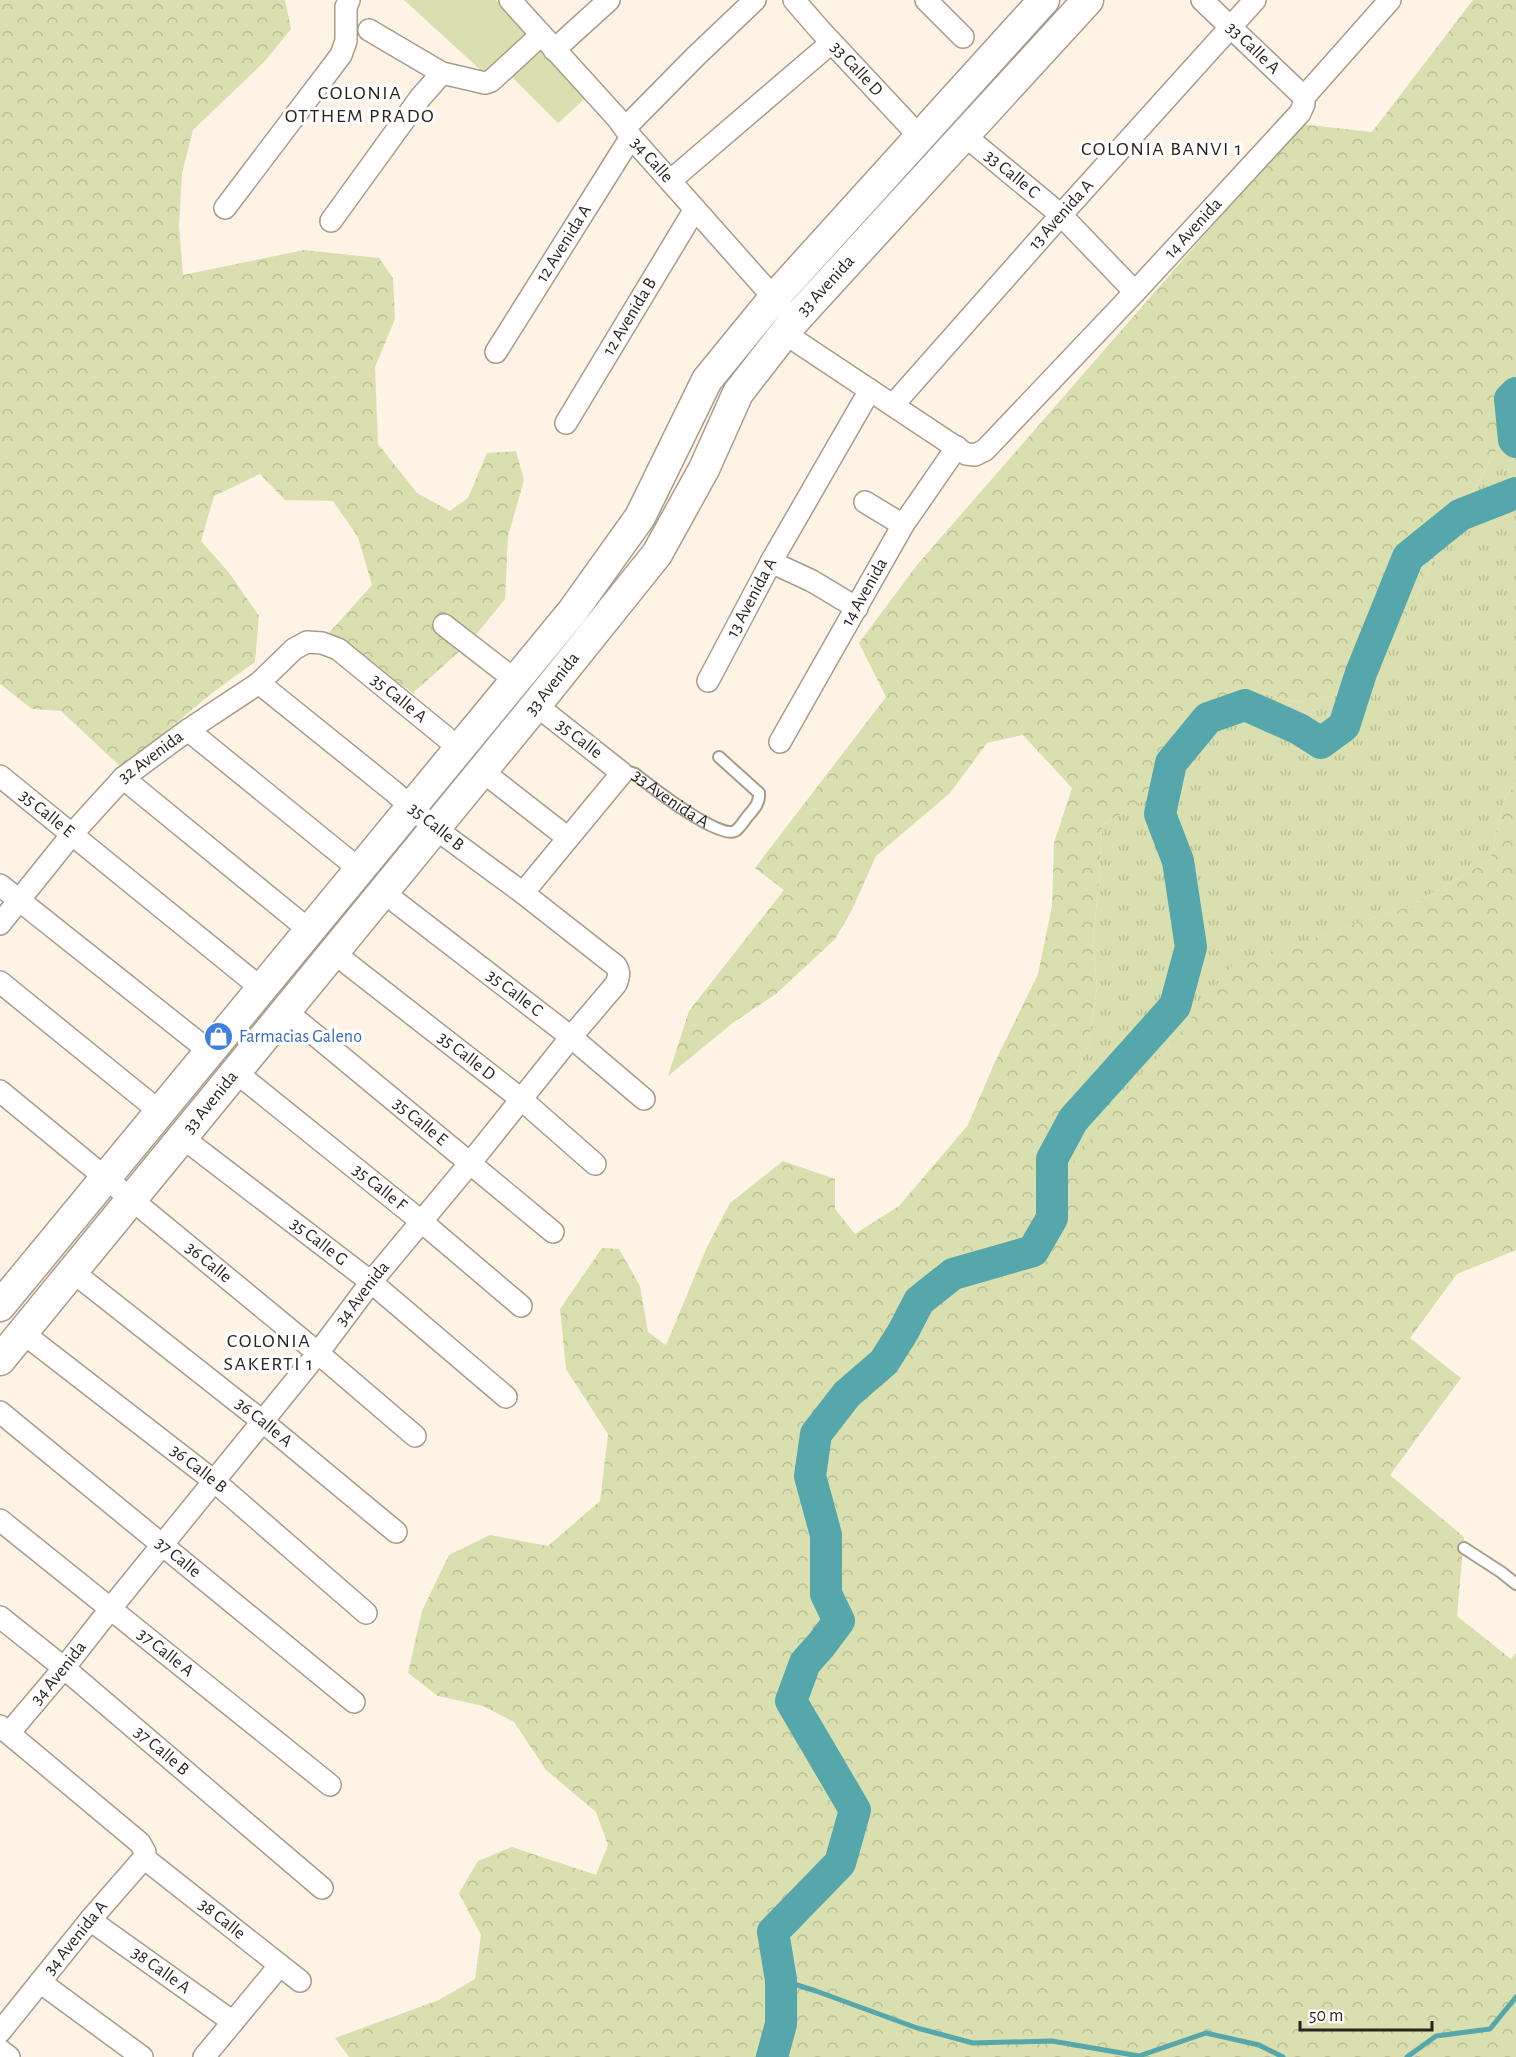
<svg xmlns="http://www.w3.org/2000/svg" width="1516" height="2057" viewBox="0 0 1516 2057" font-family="'Alegreya Sans',sans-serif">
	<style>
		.grass { fill: url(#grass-tufts) }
		.forest { fill: url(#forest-crowns) }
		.pitch { fill: #d9dfaf }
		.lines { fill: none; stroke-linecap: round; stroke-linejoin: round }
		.stream { stroke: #55a7ac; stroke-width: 5 }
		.river { stroke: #55a7ac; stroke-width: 32 }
		.lane-casing { stroke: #a99c8b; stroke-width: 14 }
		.street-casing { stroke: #a99c8b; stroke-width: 24 }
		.secondary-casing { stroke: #a99c8b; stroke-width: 33 }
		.lane { stroke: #fff; stroke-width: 10 }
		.street { stroke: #fff; stroke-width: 21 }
		.secondary { stroke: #fff; stroke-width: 30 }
		.labels { text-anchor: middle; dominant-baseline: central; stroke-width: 6; stroke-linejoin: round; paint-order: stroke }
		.street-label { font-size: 18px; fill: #2a251e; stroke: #fff }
		.shop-label { font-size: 18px; fill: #366cbe; stroke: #fff; text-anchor: start }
		.neighbourhood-label { font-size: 20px; letter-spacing: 1.5px; fill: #2a251e; stroke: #fff }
	</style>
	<defs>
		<pattern id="grass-tufts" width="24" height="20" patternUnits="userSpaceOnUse" patternTransform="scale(1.5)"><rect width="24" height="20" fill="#d9dfaf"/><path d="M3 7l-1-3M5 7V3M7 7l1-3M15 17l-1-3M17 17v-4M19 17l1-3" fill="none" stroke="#babf96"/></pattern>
		<pattern id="forest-crowns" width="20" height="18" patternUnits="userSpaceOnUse" patternTransform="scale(1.5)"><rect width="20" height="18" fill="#d9dfaf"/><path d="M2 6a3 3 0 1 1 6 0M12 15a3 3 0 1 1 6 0" fill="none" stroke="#babf96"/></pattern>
	</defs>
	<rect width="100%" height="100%" fill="#fff3e5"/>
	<!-- grass -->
	<path class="grass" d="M1516,416V783L1505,798L1490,860L1410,906L1307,940L1171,1044L1108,1110L1075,1166L1057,1125L1089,1042L1097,987L1093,941L1099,880L1102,825L1175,782L1201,724L1252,690L1296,702L1345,694L1382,659L1407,615L1431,564Z"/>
	<!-- forest -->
	<path class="forest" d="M0,0H285L291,29L265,61L193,130L182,173L179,226L183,275L304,250L379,258L393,278L395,319L375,367L378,444L417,493L450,511L468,498L487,453L516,451L524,480L508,536L505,599L471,641L413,693L328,634L372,585L358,537L333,501L285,500L260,474L214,496L201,541L230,574L259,616L255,662L212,693L122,768L61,711L32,709L0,684Z
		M1473,0H1516V416L1431,564L1407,615L1382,659L1345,694L1296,702L1252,690L1201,724L1175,782L1102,825L1099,880L1093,941L1097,987L1089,1042L1057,1125L1075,1165L1108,1110L1171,1044L1233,964L1410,906L1490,860L1505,798L1516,783V1250L1457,1274L1410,1338L1461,1378L1390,1475L1464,1537L1457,1616L1511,1659L1516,1653V2057H349L335,2038L439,2000L475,1979L481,1935L459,1893L478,1861L512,1847L596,1875L608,1845L596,1812L546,1770L514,1722L483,1706L438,1696L408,1673L422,1611L449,1555L490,1535L548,1546L600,1501L608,1434L566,1369L560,1309L602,1248L619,1249L640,1286L648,1332L666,1345L707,1247L730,1203L783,1161L835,1179V1209L855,1234L899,1206L968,1125L994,1064L1038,974L1052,906L1054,843L1072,788L1023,735L987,743L950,793L876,856L852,910L835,939L776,994L734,1022L668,1076L689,1011L784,890L755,868L886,697L859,643L917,565L1301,124L1372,132Z"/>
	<!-- pitch -->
	<path class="pitch" d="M404,0H496L528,34L485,74Z
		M541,45L586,98L558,123L507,72Z"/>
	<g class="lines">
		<!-- stream -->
		<path class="stream" d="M781,1980L816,1991L917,2028L973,2043L1052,2041L1139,2056L1206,2033L1259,2045L1283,2057
			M1407,2057L1436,2036L1490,2029L1516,1997"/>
		<!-- river -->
		<path class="river" d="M1516,393L1510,399L1514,440L1516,442
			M772,2057L781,2024V1980L773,1932L840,1863L855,1810L791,1701L805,1663L821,1645L839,1621L826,1594V1535L810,1476L816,1434L847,1394L884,1362L903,1332L919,1301L953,1274L1033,1251L1052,1218V1159L1073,1120L1175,1006L1191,947L1178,861L1160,814L1171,763L1208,718L1245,705L1299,729L1321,743L1344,726L1361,673L1408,557L1460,515L1516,493"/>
		<defs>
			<g id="lane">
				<path id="s1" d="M622,773L629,772L635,774C649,785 719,840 735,831C739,829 744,821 747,817C754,809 760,803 759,793L719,757"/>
				<path d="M1464,1548L1501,1572L1516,1584"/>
			</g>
			<g id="street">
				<path id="s2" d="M510,0L618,119L631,137L782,307"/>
				<path id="s3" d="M794,0L820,30L920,137"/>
				<path d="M926,0L963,37"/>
				<path id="s4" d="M1202,0L1304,97"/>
				<path d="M369,30L442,73L485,83L491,81L541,35"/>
				<path d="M554,50L609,0"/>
				<path d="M625,128L696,56L755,0"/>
				<path id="s5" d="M964,135L1061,215L1135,292"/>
				<path d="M670,181L831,43"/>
				<path d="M225,208L341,55L346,41V7L349,0"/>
				<path d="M331,221L420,98L442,73"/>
				<path id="s6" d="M784,333L966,454L975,455L985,450L1135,292L1300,113L1304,104V97L1390,0"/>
				<path id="s7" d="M496,352L631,137"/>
				<path id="s8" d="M893,405L1061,215L1255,0"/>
				<path id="s9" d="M566,423L695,209"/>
				<path d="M865,502L903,525"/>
				<path d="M771,562L812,581L857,608"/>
				<path d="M444,625L515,680"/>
				<path id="s10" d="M708,681L771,562L870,390"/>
				<path d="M188,730L359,869"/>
				<path id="s11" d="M780,742L903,525L957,447"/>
				<path d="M482,771L568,838"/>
				<path id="s12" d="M0,776L261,988"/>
				<path d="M123,778L309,930"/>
				<path d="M0,885L209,1051"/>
				<path id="s13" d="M383,892L571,1037L644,1099"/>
				<path d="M523,893L622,773L536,705"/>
				<path id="s14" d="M0,924L73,833L123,778L188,730L259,683L294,649L307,642L322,643L338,649L459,748"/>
				<path id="s15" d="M334,953L521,1099L595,1164"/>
				<path d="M0,982L159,1111"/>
				<path id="s16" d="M286,1011L553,1232"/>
				<path id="s17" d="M237,1073L422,1222L521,1306"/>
				<path id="s18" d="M0,1091L318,1353L415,1436"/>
				<path id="s19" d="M183,1138L371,1282L506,1397"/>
				<path id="s20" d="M73,1272L262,1421L396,1532"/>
				<path id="s21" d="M23,1333L214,1481L366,1613"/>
				<path id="s22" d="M0,1412L354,1702"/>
				<path id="s23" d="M0,1520L330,1785"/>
				<path id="s24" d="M0,1617L64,1668L322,1888"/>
				<path d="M0,1726L140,1843L145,1852L144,1858L90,1920L0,2032"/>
				<path id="s25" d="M9,1733L64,1668L111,1608L318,1353L371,1282L471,1162L571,1037L616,984C619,976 620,973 616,966L523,893L436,829L393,791L259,683"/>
				<path id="s26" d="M144,1858L300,1981"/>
				<path id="s27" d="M90,1920L233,2022"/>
				<path d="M40,1982L142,2057"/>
				<path d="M0,2050L9,2057"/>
				<path d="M204,2057L280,1965"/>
			</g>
			<g id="secondary">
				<path d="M0,1306L572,612L640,517L707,380L774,298L1044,0"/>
				<path id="s28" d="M0,1360L536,705L657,554L704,469L738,393L794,321L1088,0"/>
			</g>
		</defs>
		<!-- lane casing -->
		<use href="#lane" class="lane-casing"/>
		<!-- street casing -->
		<use href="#street" class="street-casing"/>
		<!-- secondary casing -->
		<use href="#secondary" class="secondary-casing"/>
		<!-- lane -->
		<use href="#lane" class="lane"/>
		<!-- street -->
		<use href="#street" class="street"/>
		<!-- secondary -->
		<use href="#secondary" class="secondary"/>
	</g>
	<!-- icons -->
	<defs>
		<symbol id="shop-disc" viewBox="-11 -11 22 22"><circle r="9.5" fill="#3f7fe0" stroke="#fff"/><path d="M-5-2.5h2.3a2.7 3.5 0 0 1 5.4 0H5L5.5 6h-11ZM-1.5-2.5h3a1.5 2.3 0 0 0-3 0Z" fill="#fff"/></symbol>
	</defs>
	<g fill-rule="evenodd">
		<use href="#shop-disc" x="202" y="1020" width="33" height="33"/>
	</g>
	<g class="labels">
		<!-- street labels -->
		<g class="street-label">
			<text stroke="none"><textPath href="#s4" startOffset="70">33 Calle A</textPath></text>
			<text stroke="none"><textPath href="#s3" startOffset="93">33 Calle D</textPath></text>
			<text stroke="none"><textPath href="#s2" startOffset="214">34 Calle</textPath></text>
			<text stroke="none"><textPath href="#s5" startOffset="62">33 Calle C</textPath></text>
			<text stroke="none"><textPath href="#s8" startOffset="254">13 Avenida A</textPath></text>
			<text stroke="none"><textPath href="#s6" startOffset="543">14 Avenida</textPath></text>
			<text stroke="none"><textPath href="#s7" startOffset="128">12 Avenida A</textPath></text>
			<text stroke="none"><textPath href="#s28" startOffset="1359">33 Avenida</textPath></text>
			<text stroke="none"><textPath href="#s9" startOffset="124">12 Avenida B</textPath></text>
			<text stroke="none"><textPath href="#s11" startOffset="172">14 Avenida</textPath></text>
			<text stroke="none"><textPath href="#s10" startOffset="94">13 Avenida A</textPath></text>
			<text stroke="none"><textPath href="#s28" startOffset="873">33 Avenida</textPath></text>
			<text stroke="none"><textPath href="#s14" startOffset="531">35 Calle A</textPath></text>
			<text transform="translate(579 739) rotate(38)">35 Calle</text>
			<text stroke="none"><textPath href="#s14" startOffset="226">32 Avenida</textPath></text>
			<text stroke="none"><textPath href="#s1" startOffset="57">33 Avenida A</textPath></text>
			<text stroke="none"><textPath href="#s12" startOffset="60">35 Calle E</textPath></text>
			<text transform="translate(436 827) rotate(39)">35 Calle B</text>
			<text stroke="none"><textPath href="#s13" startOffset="166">35 Calle C</textPath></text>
			<text stroke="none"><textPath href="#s15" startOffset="168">35 Calle D</textPath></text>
			<text stroke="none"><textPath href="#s28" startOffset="333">33 Avenida</textPath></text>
			<text stroke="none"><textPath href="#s16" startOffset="174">35 Calle E</textPath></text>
			<text stroke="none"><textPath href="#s17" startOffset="183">35 Calle F</textPath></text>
			<text stroke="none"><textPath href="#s19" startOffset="171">35 Calle G</textPath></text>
			<text stroke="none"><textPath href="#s18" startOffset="270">36 Calle</textPath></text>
			<text stroke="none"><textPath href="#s25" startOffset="564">34 Avenida</textPath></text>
			<text stroke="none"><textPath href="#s20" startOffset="243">36 Calle A</textPath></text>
			<text stroke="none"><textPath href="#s21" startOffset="222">36 Calle B</textPath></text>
			<text stroke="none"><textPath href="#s22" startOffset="230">37 Calle</textPath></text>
			<text stroke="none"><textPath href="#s23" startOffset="212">37 Calle A</textPath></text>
			<text stroke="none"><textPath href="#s25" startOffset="78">34 Avenida</textPath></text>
			<text stroke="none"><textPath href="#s24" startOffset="210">37 Calle B</textPath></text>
			<text stroke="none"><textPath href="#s26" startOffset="99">38 Calle</textPath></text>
			<text transform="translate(76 1938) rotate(-51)">34 Avenida A</text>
			<text stroke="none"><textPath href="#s27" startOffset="87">38 Calle A</textPath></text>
		</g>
		<!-- shop labels -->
		<g class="shop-label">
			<text x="239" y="1037">Farmacias Galeno</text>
		</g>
		<!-- neighbourhood labels -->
		<g class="neighbourhood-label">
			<text x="360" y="93">COLONIA<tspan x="360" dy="23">OTTHEM PRADO</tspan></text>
			<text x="1162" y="149">COLONIA BANVI 1</text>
			<text x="269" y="1341">COLONIA<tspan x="269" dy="23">SAKERTI 1</tspan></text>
		</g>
	</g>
	<!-- scale -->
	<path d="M1300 2021v9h132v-9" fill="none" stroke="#2a251e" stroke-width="3"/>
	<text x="1309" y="2021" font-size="18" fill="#2a251e" stroke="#ffffff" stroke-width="4.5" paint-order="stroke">50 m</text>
</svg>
